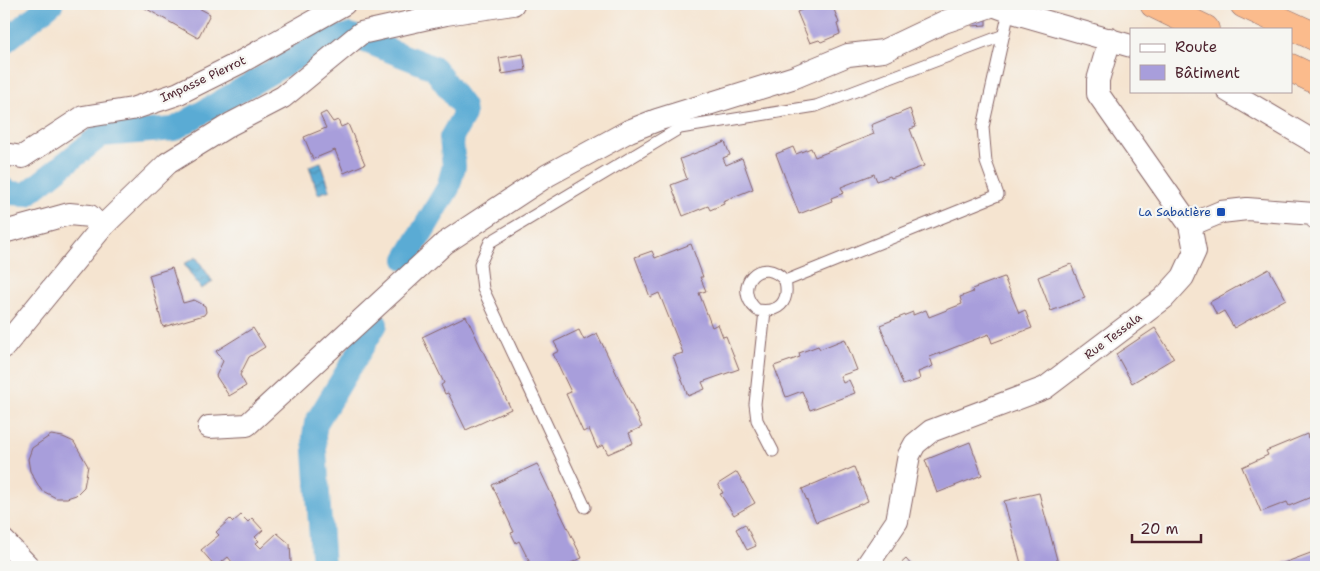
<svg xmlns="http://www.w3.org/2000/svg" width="1320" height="571" viewBox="0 0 1320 571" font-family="'Shantell Sans',sans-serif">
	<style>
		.water { fill: url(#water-waves); stroke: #526580 }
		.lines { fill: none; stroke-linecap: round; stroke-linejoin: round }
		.canal { stroke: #5aabd4; stroke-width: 24 }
		.building { fill: #a89edb }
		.service-casing { stroke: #866465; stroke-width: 13 }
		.minor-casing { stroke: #866465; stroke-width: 24 }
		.motorway-casing { stroke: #866465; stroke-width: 29 }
		.service { stroke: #fff; stroke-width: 11 }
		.minor { stroke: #fff; stroke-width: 22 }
		.motorway { stroke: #fbbb8c; stroke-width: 28 }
		.transit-dot { fill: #1a4fb4; stroke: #f6f6f2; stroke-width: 2 }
		.labels { text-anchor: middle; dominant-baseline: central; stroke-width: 4.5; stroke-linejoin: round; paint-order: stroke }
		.street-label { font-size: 12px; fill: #4a1f2b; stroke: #f6f6f2 }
		.transit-label { font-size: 12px; fill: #164399; stroke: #f6f6f2; text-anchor: end }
	</style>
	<defs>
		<pattern id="water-waves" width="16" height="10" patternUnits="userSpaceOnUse" patternTransform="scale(1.25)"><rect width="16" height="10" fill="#5aabd4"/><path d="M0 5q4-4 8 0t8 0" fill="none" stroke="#4c8bac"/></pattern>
	</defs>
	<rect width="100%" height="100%" fill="#f6f6f2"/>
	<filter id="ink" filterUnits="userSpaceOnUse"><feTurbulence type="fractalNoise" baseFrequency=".02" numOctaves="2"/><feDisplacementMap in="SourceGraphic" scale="10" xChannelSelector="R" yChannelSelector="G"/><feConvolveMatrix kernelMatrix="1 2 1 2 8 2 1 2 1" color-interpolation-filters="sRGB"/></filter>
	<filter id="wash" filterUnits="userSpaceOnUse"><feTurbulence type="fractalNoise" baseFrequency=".0096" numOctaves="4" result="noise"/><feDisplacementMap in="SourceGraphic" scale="20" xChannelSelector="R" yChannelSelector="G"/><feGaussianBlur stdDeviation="1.12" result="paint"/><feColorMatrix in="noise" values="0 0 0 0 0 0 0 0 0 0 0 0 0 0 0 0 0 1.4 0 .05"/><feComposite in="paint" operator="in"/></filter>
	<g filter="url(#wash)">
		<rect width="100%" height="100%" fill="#f5e4d0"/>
		<!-- water -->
		<path class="water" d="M321,162L330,190L318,194L309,166Z
			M196,257L213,282L201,289L184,264Z"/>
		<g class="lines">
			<!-- canal -->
			<path class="canal" d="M4,42L51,4
				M4,189L9,193L27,194L101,135L174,129L326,40L350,35L434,68L463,107L464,115L451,138L454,166L448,188L406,259
				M323,567L314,436L316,423L376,324"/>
		</g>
		<g id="blocks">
			<!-- building -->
			<path class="building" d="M138,4H191L210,14L198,38Z
				M815,4H832L839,23L837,24L840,34L821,42L819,40L810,43L797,12Z
				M986,18V25L972,26V19Z
				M523,54L526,70L502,74L499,58Z
				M910,109L916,127L910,129L924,166L891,178L890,176L877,181L874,174L841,187L844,193L831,198L832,201L799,214L776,154L793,147L796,154L811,148L815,157L874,134L871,125Z
				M326,112L333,122L338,120L341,127L348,124L365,164L344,173L335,150L313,159L304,137L326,128L320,115Z
				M725,142L730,155L723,158L726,165L742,158L753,189L723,201L724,204L710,210L708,206L683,216L671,185L687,179L680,159Z
				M691,244L703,277H700L706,291L699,293L712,327L718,324L723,337L726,336L739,369L702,382L705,389L688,396L673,356L683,353L659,293L650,297L635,257L652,251L655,258Z
				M1071,264L1085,298L1051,311L1038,277Z
				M172,268L183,303L194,300L200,303L205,306L206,312L204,315L163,327L149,275Z
				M1269,269L1286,299L1234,328L1224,311L1217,315L1210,302Z
				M1004,277L1019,313L1025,310L1032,328L992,343L989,334L930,357L933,366L918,372L920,379L903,385L880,325L913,312V315L926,310L929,317L962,304L960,297L973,292L972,289Z
				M466,316L511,409L466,430L448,393L445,394L441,385L444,383L422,337Z
				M253,328L265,347L249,357L240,375L246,386L229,396L216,376L223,361L216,351Z
				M1155,328L1174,358L1132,383L1116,354Z
				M579,330L584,340L597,333L642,427L629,433L633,443L608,454L603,445L597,448L589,429L583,432L566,394L571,392L553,354L559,351L554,342Z
				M845,339L857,370L840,376L843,383L849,380L855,393L810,410L802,391L786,397L774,366L800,357L799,353L818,346L820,349Z
				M1307,434L1308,438L1316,435V495L1289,506L1287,502L1261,512L1242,467L1268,455L1266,451Z
				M51,435L63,437L74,442L88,466L84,487L76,495L67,498H56L41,490L30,471L28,459L32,448Z
				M970,442L982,475L937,493L925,460Z
				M537,464L582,558L562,567H532L519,541L516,543L511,533L514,532L492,485Z
				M854,467L868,501L816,522L802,489Z
				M737,472L755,503L734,515L720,494L723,493L718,484Z
				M1039,493L1059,567H1022L1004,501Z
				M241,515L248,522L252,518L263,530L255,537L259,541L256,543L261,548L277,533L290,544L291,562L286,567H236L228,557L216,567L201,550L219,535L216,532L230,519L233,522Z
				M745,524L756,546L747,550L736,529Z
				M1316,551V567H1273Z
				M906,559L913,567H897Z"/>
		</g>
	</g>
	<g filter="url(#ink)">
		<use href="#blocks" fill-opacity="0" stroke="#866465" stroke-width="1"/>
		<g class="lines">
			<defs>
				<path id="service" d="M785,281C790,303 778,313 757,310C730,286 762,253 785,281L998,195L986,162L983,127L1009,11
					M765,311L755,404L757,420L773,451
					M585,507L483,289L480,264L490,242L680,128L816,106L1004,35"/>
				<path id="minor" d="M990,4L1009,11L1131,46
					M1228,91L1316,143
					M4,154L22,157L83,117L132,109L177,94L239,63L344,4
					M1190,225L1221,212L1247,209L1314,214L1316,218
					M4,232L69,214L90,216L101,228
					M4,347L104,225L168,163L231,124L283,97L361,33L446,14L513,4
					M209,427L247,425L445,243L548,175L629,131L657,120L795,77L848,55L883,51L944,22L994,5
					M4,541L29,567
					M866,567L897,521L909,455L915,444L931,431L1045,388L1164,298L1183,277L1195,251L1190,225L1098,94V80L1110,39"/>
				<path id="motorway" d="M1154,4L1205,29
					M1244,4L1316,37
					M1291,68L1316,80"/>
			</defs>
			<!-- service casing -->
			<use href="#service" class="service-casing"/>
			<!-- minor casing -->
			<use href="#minor" class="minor-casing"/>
			<!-- motorway casing -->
			<use href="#motorway" class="motorway-casing"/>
			<!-- service -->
			<use href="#service" class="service"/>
			<!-- minor -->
			<use href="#minor" class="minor"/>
			<!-- motorway -->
			<use href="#motorway" class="motorway"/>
		</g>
	</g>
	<!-- markers -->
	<rect class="transit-dot" x="1216" y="207" width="10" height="10" rx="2.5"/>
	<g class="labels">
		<!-- street labels -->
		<g class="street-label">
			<text transform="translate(203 79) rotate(-25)">Impasse Pierrot</text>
			<text transform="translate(1113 336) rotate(-37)">Rue Tessala</text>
		</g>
		<!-- transit labels -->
		<g class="transit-label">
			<text x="1211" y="212">La Sabatière</text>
		</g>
	</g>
	<!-- margin -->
	<rect width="1320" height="571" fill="none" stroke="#f6f6f2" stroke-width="20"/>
	<!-- legend -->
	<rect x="1130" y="28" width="162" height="65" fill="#f6f6f2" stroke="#b1a0a2"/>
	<rect x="1140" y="44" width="25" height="8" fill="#ffffff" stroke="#b1a0a2"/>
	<text x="1175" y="52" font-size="15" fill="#4a1f2b">Route</text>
	<rect x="1140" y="65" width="25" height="15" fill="#a89edb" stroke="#b1a0a2"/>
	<text x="1175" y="78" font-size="15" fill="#4a1f2b">Bâtiment</text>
	<!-- scale -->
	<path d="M1132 534v8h69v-8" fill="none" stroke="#4a1f2b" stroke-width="2.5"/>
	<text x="1140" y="534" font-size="15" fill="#4a1f2b" stroke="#f6f6f2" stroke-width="4" paint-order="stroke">20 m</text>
</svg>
